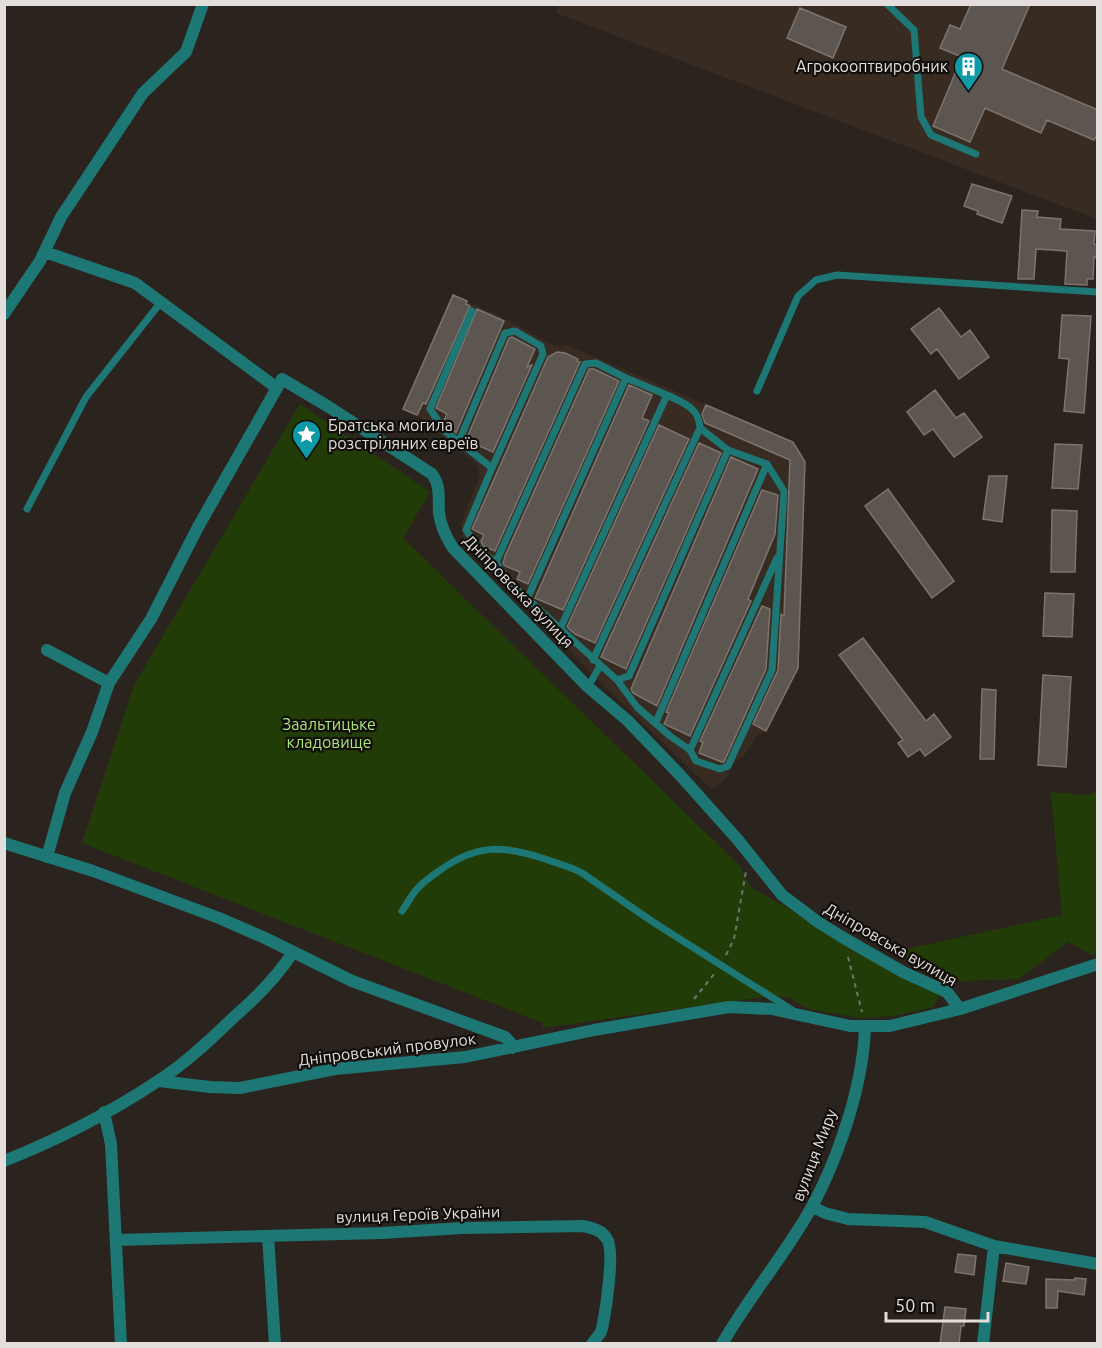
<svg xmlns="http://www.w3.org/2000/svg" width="1102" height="1348" viewBox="0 0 1102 1348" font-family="Ubuntu,sans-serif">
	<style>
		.built { fill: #382c22 }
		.green { fill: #223c08 }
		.building { fill: #5d554f; stroke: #7c746d; stroke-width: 1.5 }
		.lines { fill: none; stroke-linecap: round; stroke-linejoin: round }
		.path { stroke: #78716d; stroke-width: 2; stroke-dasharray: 4.5 4.5; stroke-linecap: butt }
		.lane { stroke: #1d7775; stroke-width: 7 }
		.street { stroke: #1d7775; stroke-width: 12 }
		.labels { text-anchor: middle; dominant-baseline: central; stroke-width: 4.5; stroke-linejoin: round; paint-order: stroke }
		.poi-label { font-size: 16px; fill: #e3dedb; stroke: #110e0b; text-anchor: end }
		.street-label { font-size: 16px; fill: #e3dedb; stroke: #110e0b }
		.park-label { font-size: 16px; fill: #aae67c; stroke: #110e0b }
	</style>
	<rect width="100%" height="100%" fill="#2b241e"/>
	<!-- built -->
	<path class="built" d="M559,4L1097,5V219L556,13Z
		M453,295L510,321L555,346L567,345L793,442L798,668L766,731L757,736L743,757L733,763L729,775L712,790L594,676L463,539L461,524L480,475L477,465L417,415L403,409Z"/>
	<!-- green -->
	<path class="green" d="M300,404L430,492L403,538L740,866L751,888L788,908L827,935L940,995L933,1007L893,1016L859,1018L808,1009L788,997H764L542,1028L543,1023L82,843L134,685Z
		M1097,790V953L1092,955L1068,942L1019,979L962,981L921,971L909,961L902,950L1062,915L1051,792L1088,795Z"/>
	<!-- building -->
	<path class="building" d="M971,4H1030L1002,69L1098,110V133L1094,140L1047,120L1041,133L985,108L970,142L933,126L962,57L940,48L950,25L960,29Z
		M800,8L846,27L833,58L787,38Z
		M972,184L1012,196L1002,223L977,214L978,211L964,206Z
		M1022,210L1038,211L1037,217L1061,219L1060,229L1095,231L1094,244L1098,245V258L1094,257L1093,279H1087V285L1065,284L1067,251L1036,249L1034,279H1018Z
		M453,295L467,301L466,304L470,306L426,404L423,403L417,415L403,409Z
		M939,308L961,337L970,330L989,357L959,379L937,349L931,354L911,329Z
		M477,309L504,321L456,433L444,420L447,414L436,408Z
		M1062,315L1091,316L1084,413L1064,411L1069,359L1059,358Z
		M512,337L535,349L527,367L532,365L493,452L466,440L509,338Z
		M557,352L565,353L578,359L577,361L580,362L495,551L483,546L481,541L484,535L472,529L548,357Z
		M589,369H594L619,381L528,584L517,579L520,572L505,566L503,563L505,556Z
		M629,385L652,395L642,418L649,421L563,610L535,598Z
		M935,390L956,418L964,413L982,437L954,457L933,429L924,435L907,412Z
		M706,405L793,442L805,462L798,668L766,731L753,724L778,670L781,614L784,616L790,460L705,423L702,414Z
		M659,425L689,439L595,643L575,634L567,627Z
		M699,443L721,453L626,669L601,657Z
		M1055,444L1082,445L1078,489L1052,488Z
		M731,457L758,469L657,706L633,693L631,689Z
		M989,476H1007L1002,522L983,519Z
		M888,489L954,581L932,598L865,506Z
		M762,490L778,495L775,534L748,599L751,601L690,736L664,724L669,713L666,712Z
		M1052,510L1077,511L1075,572H1051Z
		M1045,593L1074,594L1072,637L1043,636Z
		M762,606L770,609L766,669L724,762H722L699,753L703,742L700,741Z
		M863,638L926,721L934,714L951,737L925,756L920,749L908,757L898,743L903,740L839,655Z
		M1043,675L1071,677L1066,767L1038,765Z
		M982,689L996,690L994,759H980Z
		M958,1254L976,1256L974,1275L955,1272Z
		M1006,1263L1029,1267L1026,1284L1003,1281Z
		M1075,1278L1086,1279L1084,1295L1058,1291L1057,1308H1046V1279L1074,1280Z
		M945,1307L966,1309L964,1326H961L959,1344H940Z"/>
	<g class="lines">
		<!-- path -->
		<path class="path" d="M726,955L734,939L746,871
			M848,957L862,1012
			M694,999L715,973"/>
		<!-- lane -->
		<path class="lane" d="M887,4L914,30L921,117L931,135L976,154
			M472,311L430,409L445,431L492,468L466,530L481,552L496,562L508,581L617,680L629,676L728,450L700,428
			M757,391L798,296L816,280L837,275L1098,292
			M459,441L505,333L515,331L541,346L543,354L492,468
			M27,509L86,397L161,302
			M496,562L585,364L596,363L626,378L528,597
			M560,629L667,395L626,378
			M593,660L700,428C699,407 683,403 667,395
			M617,680L637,707L670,736L690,750L696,761L720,769L728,766L772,670L784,491L767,464L728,450
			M588,687L600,666
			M656,722L767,464
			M690,750L777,558
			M402,911C408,903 411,895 418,888C424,881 432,876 439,871C477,843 505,845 548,860C559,864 571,867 582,873L653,922L792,1010"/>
		<!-- street -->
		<path class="street" d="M45,252L135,283L277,388
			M4,314L40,261L61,217L143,93L186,52L203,4
			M47,650L109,683
			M4,843L93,871L219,918L265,938L352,981L505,1037L510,1042L512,1048
			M47,857L65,793L92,732L109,683L151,619L198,527L282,379L329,407L432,474C441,486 438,497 439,512C440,525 446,537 453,548L588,687L627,720L680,775L738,840L782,895L818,922L842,937L903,972L947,992L960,1009
			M159,1081L210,1087L240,1088L335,1069L465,1057L594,1030L729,1007L772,1009L850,1026H890L960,1009L1098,964
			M104,1112L111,1144L121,1344
			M4,1161C57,1140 111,1112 158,1081C186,1063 211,1039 235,1016C257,997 277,977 293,952
			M813,1207L825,1213L848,1219L925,1222L994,1246L1098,1264
			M268,1236L275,1344
			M116,1240L382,1233L462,1228L583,1226C592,1228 602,1230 607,1239C615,1250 606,1308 603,1324L601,1332L592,1344
			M722,1344C744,1305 772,1271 796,1233C832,1179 863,1092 865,1027
			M983,1344L994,1246"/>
	</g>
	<!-- icons -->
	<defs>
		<symbol id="building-pin" viewBox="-11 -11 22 30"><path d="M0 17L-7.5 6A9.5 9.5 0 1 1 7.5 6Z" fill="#0f9aa8" stroke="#110e0b"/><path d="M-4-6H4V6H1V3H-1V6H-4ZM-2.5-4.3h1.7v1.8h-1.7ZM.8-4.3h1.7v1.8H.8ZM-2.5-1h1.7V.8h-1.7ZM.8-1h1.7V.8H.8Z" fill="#fff"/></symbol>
		<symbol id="sight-pin" viewBox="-11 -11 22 30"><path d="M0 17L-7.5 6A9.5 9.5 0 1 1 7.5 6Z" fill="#0f9aa8" stroke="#110e0b"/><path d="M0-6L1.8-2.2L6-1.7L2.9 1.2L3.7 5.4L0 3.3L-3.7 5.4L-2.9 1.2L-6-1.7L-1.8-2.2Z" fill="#fff"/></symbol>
	</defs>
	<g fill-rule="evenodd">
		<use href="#building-pin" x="952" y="50" width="33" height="45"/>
		<use href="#sight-pin" x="290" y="418" width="33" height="45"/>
	</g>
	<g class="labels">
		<!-- poi labels -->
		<g class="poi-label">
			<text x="948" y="66">Агрокооптвиробник</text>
			<text x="328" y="425" text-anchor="start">Братська могила<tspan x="328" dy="18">розстріляних євреїв</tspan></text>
		</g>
		<!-- street labels -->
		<g class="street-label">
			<text transform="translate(519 591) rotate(46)">Дніпровська вулиця</text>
			<text transform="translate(891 944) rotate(30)">Дніпровська вулиця</text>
			<text transform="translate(387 1049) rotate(-7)">Дніпровський провулок</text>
			<text transform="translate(814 1155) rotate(-69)">вулиця Миру</text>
			<text transform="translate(418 1214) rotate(-2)">вулиця Героїв України</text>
		</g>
		<!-- park labels -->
		<g class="park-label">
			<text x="329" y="724">Заальтицьке<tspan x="329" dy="18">кладовище</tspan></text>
		</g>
	</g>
	<!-- border -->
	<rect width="1102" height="1348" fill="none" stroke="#e3dedb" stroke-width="12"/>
	<!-- scale -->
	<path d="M886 1312v9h102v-9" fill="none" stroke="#e3dedb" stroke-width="3"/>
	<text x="895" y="1312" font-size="18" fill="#e3dedb" stroke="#110e0b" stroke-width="4.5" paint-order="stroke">50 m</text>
</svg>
